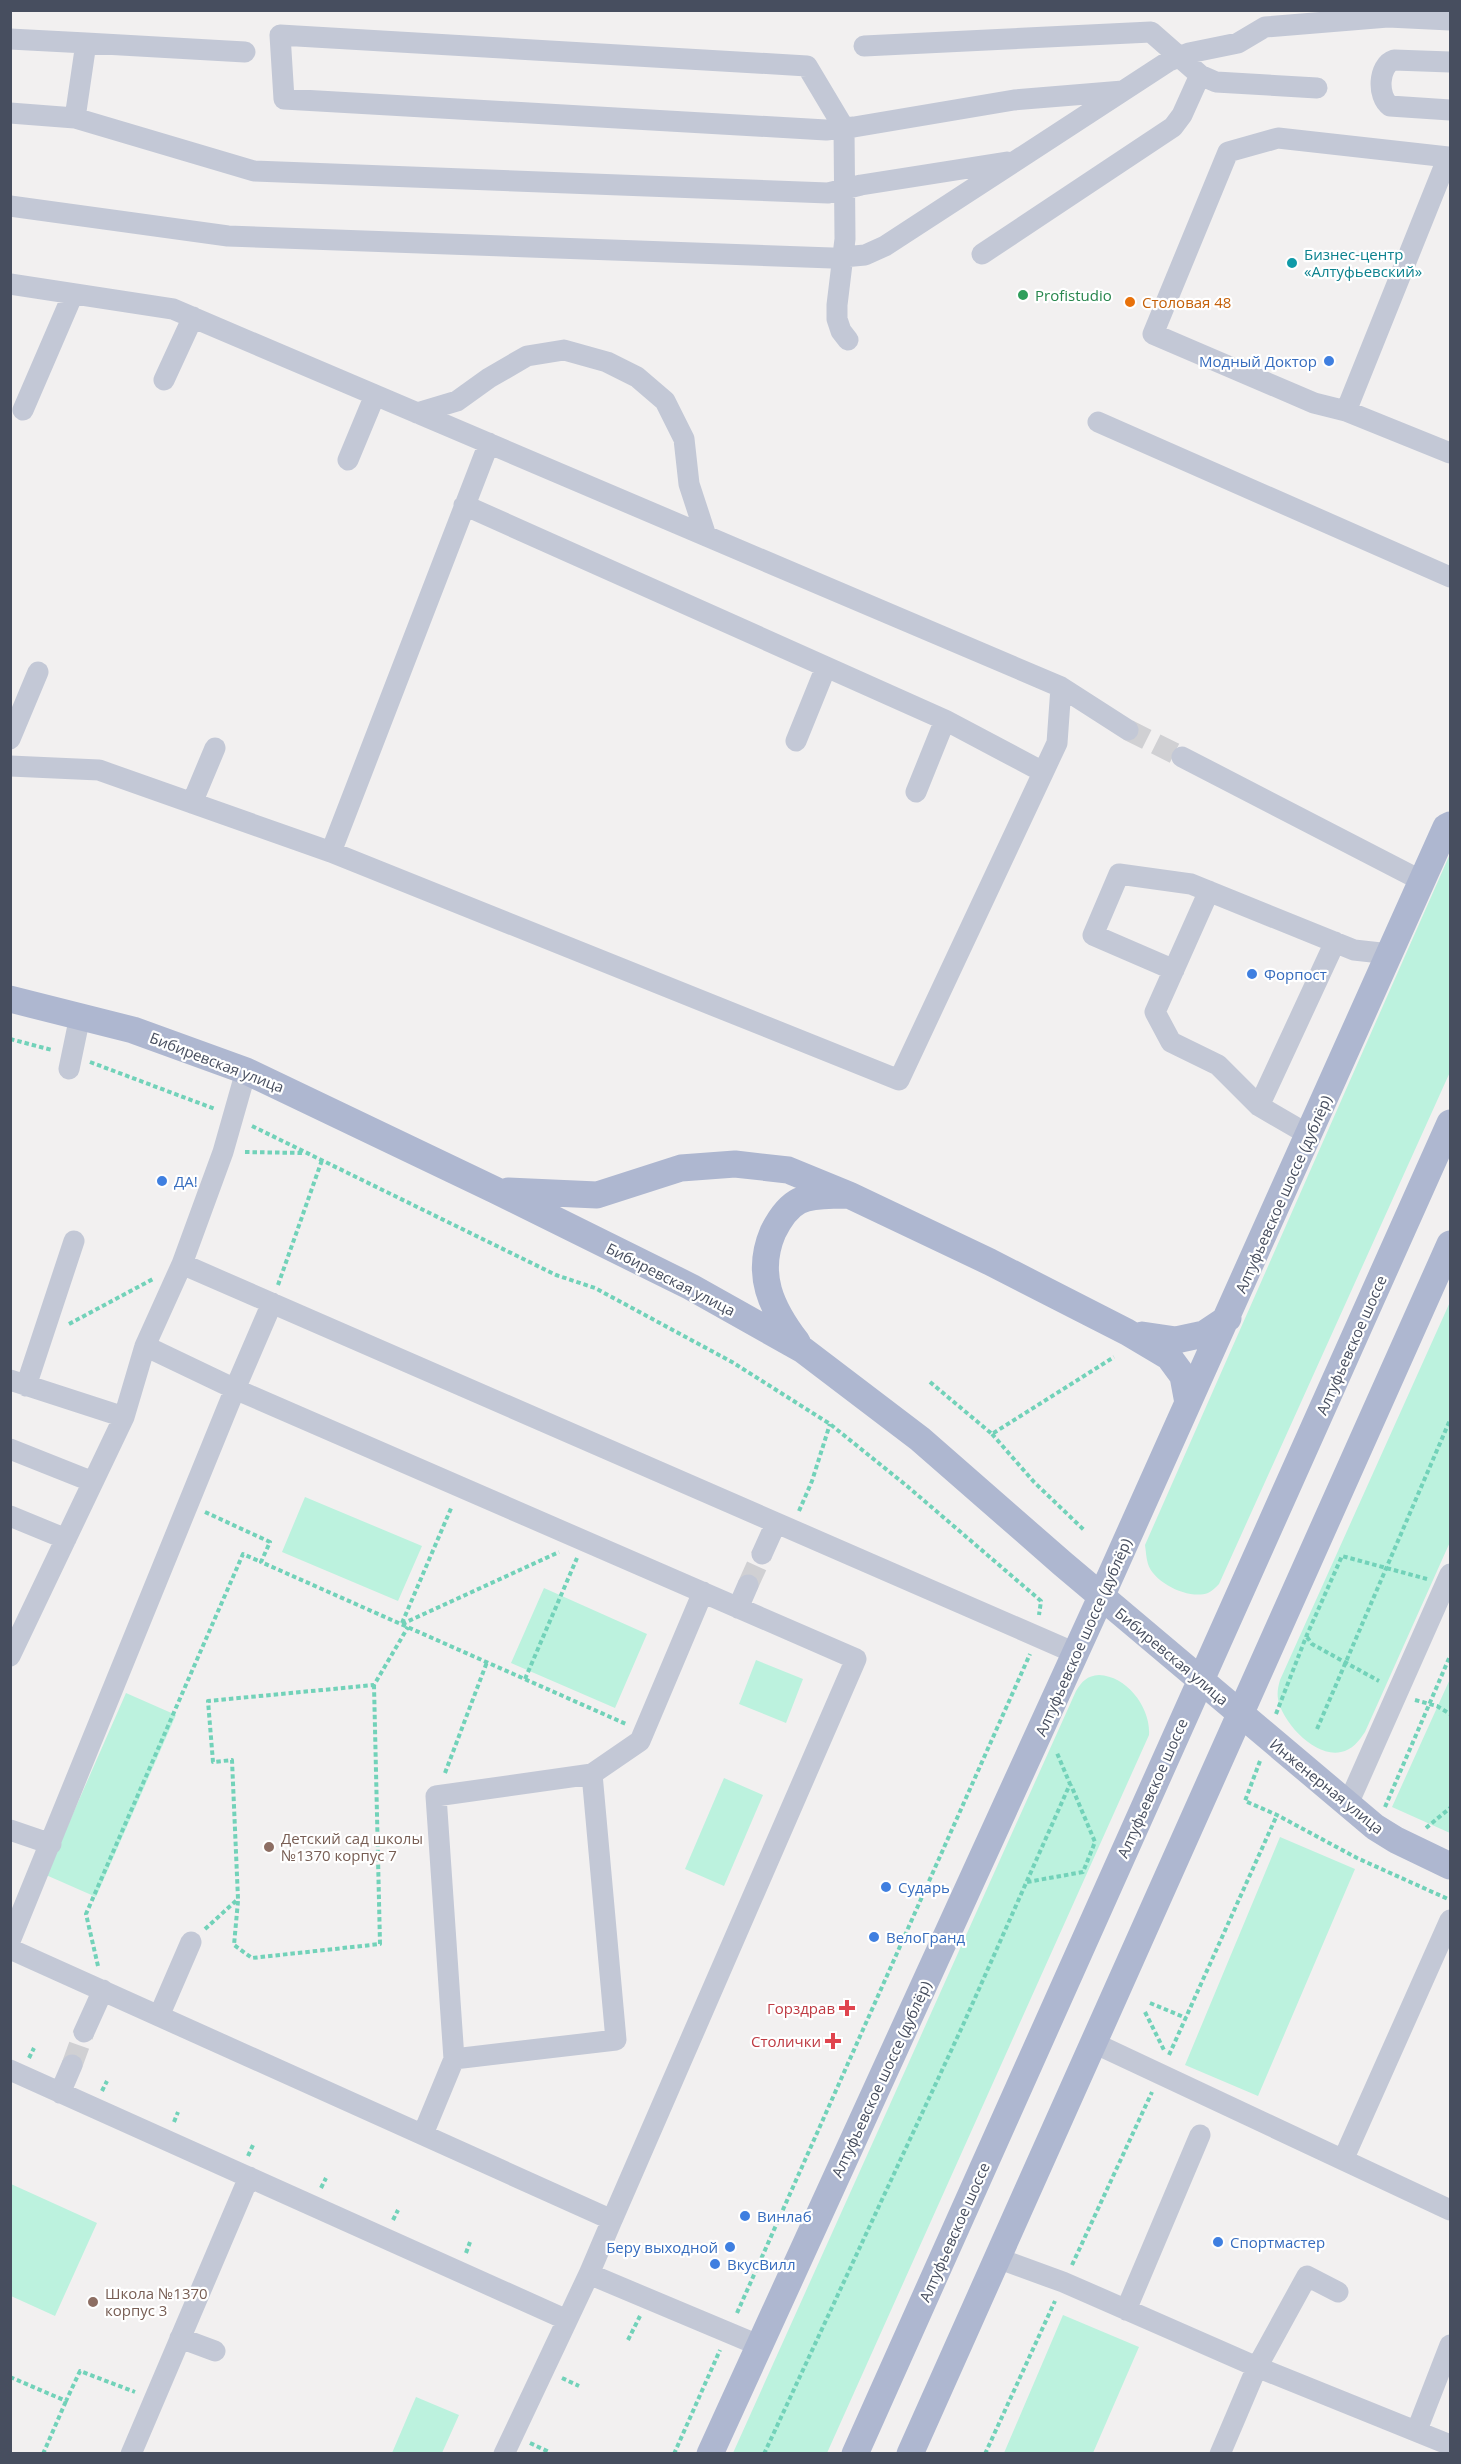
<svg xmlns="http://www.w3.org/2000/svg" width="1461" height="2464" viewBox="0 0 1461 2464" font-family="'Open Sans',sans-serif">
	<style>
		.green { fill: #bcf2de }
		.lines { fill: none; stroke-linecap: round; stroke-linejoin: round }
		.minor-tunnel { stroke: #d0d0d3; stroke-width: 21; stroke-dasharray: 21 10; stroke-linecap: butt }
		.path { stroke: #72d2b9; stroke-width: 4; stroke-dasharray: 4.5 3; stroke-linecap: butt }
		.minor { stroke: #c3c8d6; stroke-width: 21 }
		.major { stroke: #aeb7d0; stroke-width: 27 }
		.culture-dot { fill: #0f9aa8; stroke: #fff; stroke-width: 2 }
		.leisure-dot { fill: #2e9e5b; stroke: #fff; stroke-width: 2 }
		.food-dot { fill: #e8710a; stroke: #fff; stroke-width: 2 }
		.shop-dot { fill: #3f7fe0; stroke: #fff; stroke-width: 2 }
		.education-dot { fill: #8d6e63; stroke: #fff; stroke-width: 2 }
		.health-dot { fill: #e0444e; stroke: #fff; stroke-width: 2 }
		.labels { text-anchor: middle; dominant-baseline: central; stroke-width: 4.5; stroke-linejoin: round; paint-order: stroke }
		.culture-label { font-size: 15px; fill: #0d838f; stroke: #fff; text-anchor: start }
		.leisure-label { font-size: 15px; fill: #27864d; stroke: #fff; text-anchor: start }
		.food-label { font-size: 15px; fill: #c56008; stroke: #fff; text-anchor: start }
		.shop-label { font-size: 15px; fill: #366cbe; stroke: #fff; text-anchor: start }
		.street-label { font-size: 15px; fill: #474e5f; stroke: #fff }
		.education-label { font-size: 15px; fill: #785e54; stroke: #fff; text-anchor: start }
		.health-label { font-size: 15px; fill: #be3a42; stroke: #fff; text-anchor: end }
	</style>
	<rect width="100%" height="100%" fill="#f2f0f0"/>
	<!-- green -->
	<path class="green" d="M1450,854V1072L1219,1584C1216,1587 1212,1591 1208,1593C1189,1600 1154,1583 1148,1564C1146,1558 1146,1551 1145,1545Z
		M1450,1302V1542L1365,1732C1359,1741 1352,1750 1341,1752C1315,1758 1282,1722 1278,1699C1277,1693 1278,1687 1280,1680Z
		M305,1497L422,1546L398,1601L282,1552Z
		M544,1588L647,1634L615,1708L511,1663Z
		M756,1660L803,1679L786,1723L739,1704Z
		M1099,1675C1127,1676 1151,1708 1149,1735L827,2453H733L1076,1691C1082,1681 1087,1676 1099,1675Z
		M1450,1679V1833L1392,1807Z
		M126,1693L176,1715L96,1897L46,1875Z
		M724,1778L763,1795L724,1886L685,1869Z
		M1280,1837L1355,1869L1258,2096L1185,2065Z
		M11,2184L97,2223L55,2316L11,2296Z
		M1063,2315L1139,2347L1093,2453H1004Z
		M416,2397L459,2415L442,2453H392Z"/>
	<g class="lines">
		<!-- minor-tunnel -->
		<path class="minor-tunnel" d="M1128,730L1182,757
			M748,1585L762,1554
			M72,2065L84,2032"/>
		<!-- path -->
		<path class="path" d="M10,1039L52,1050
			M90,1062L215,1109
			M252,1126L556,1275L595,1288L732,1362L830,1424L907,1486L1041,1601L1039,1615
			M245,1152L303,1153
			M278,1285L322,1160
			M69,1324L153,1279
			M930,1382L992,1434L1114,1357
			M992,1434L1034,1482L1084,1530
			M799,1511L812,1481L830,1424
			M205,1512L270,1542L261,1562L626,1724
			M402,1623L452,1506
			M402,1624L559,1552
			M1307,1637L1312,1644L1379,1681
			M525,1679L577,1558
			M1415,1700L1437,1706L1450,1714
			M1276,1714L1306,1637L1342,1556L1427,1579
			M1317,1729L1450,1420
			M1260,1761L1245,1801L1277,1815L1357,1858L1448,1899
			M445,1773L487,1662
			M1385,1807L1450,1656
			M1426,1828L1450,1808
			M1027,1882L1083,1872L1095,1842L1071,1785
			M238,1901L234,1945L252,1958L380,1944L374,1685
			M205,1929L238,1899L232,1760L213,1762L208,1701L374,1685L408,1627
			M98,1966L86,1914L243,1554L261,1562
			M1150,2003L1186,2018
			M1145,2012L1165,2052
			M1169,2055L1277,1815
			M29,2058L34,2048
			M102,2091L107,2081
			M174,2122L178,2112
			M248,2156L253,2145
			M321,2188L326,2178
			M393,2220L398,2210
			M466,2253L470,2242
			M1072,2265L1152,2092
			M737,2313L1030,1654
			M628,2340L640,2316
			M10,2377L66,2401L80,2371L135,2392
			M562,2378L579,2386
			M530,2443L549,2452
			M43,2454L66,2401
			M674,2454L720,2350
			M764,2454L963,2025L1070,1784L1057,1753
			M985,2454L1055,2301"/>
		<!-- minor -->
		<path class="minor" d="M10,39L86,43
			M864,46L1151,32L1200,75L1216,82L1317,88
			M1450,62L1394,60C1378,65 1377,97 1390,106L1450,110
			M10,113L75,118L254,171L828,193L861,185L1007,162
			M75,118L86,43L245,52
			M1448,157L1278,138L1228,152L1153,334L1314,403L1346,411L1448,157L1450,158
			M10,206L228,236L832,258L865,255L885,246L1169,61L1189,53L1238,43L1265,27L1388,17L1450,20
			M982,254L1173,127L1182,115L1200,75
			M10,284L173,309L1061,687L1128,730
			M848,340L841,331L837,319V305L845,239L844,128L807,66L280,35L284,99L826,130L854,127L1014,100L1123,91
			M164,380L193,317
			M23,410L73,294
			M1346,411L1450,453
			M417,413L457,401L489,378L527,356L564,350L607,362L637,377L665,401L684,439L689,484L706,536
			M1098,422L1450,577
			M348,460L375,395
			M464,505L945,720L1043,772
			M10,739L38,672
			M796,741L826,667
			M1182,757L1422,881
			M10,766L99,770L331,852L899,1080L1057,743L1061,687
			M916,792L945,720
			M192,803L215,748
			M331,852L489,443
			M1209,891L1155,1012L1171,1042L1218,1065L1259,1106L1309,1135
			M1174,970L1093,935L1119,874L1191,884L1354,950L1390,954
			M69,1069L80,1016
			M1259,1106L1335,942
			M182,1264L1075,1653
			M272,1303L235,1389L856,1659L612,2220
			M10,1380L124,1417
			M26,1386L74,1241
			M10,1449L93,1482
			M10,1516L66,1539
			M762,1554L776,1523
			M738,1608L748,1585
			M10,1656L124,1417L145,1346L182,1264L223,1152L246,1071
			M1348,1804L1450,1574
			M10,1830L51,1844
			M10,1941L235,1389L145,1346
			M10,1949L612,2220L589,2274
			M159,2016L191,1942
			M84,2032L103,1990
			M1094,2043L1450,2210
			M454,2059L616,2040L592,1774L640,1741L703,1592
			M10,2070L567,2320
			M60,2093L72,2065
			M423,2134L454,2059L436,1796L592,1774
			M1343,2160L1450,1920
			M997,2258L1063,2282L1257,2367L1450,2445
			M1126,2310L1200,2135
			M180,2338L215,2351
			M1417,2430L1450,2345
			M131,2454L249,2177
			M504,2454L589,2274L758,2345
			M1220,2454L1257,2367L1307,2276L1338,2292"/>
		<!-- major -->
		<path class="major" d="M10,999L133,1030L246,1071L495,1190L691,1287L803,1350L920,1439L1063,1564L1375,1827L1396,1840L1450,1866
			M508,1191L597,1195L681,1168L735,1164L788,1170L849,1195L990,1262L1127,1332L1169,1357L1183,1376L1188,1403
			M1142,1335L1176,1340L1204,1334L1228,1318
			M797,1342C771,1308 755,1274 773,1232C779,1220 787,1207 799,1201C813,1194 830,1196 845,1195
			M710,2454L1101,1597L1446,827L1450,825
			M855,2454L1450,1123
			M910,2454L1450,1244"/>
	</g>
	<!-- markers -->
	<circle class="culture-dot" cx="1292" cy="263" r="6"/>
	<circle class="leisure-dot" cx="1023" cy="295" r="6"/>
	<circle class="food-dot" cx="1130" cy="302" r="6"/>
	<g class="shop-dot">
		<circle cx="1329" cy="361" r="6"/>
		<circle cx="1252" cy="974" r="6"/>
		<circle cx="162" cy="1181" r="6"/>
		<circle cx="886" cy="1887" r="6"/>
		<circle cx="874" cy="1937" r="6"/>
		<circle cx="745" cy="2216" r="6"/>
		<circle cx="1218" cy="2242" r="6"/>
		<circle cx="730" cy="2247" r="6"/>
		<circle cx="715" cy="2264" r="6"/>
	</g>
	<g class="education-dot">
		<circle cx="269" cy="1847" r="6"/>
		<circle cx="93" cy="2302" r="6"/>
	</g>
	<g class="health-dot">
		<path d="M844 1999h6v6h6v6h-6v6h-6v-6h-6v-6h6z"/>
		<path d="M830 2032h6v6h6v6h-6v6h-6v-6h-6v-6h6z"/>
	</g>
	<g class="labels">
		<!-- culture labels -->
		<g class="culture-label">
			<text x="1304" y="254">Бизнес-центр<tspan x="1304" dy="17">«Алтуфьевский»</tspan></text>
		</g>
		<!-- leisure labels -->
		<g class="leisure-label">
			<text x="1035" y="295">Profistudio</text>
		</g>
		<!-- food labels -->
		<g class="food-label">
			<text x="1142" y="302">Столовая 48</text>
		</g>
		<!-- shop labels -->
		<g class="shop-label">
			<text x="1317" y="361" text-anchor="end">Модный Доктор</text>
			<text x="1264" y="974">Форпост</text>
			<text x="174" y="1181">ДА!</text>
			<text x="898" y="1887">Сударь</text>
			<text x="886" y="1937">ВелоГранд</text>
			<text x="757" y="2216">Винлаб</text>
			<text x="1230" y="2242">Спортмастер</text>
			<text x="718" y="2247" text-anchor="end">Беру выходной</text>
			<text x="727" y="2264">ВкусВилл</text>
		</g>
		<!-- street labels -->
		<g class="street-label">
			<text transform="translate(217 1062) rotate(21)">Бибиревская улица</text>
			<text transform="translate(1283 1194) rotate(-66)">Алтуфьевское шоссе (дублёр)</text>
			<text transform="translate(671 1279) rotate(27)">Бибиревская улица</text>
			<text transform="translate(1351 1345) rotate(-66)">Алтуфьевское шоссе</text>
			<text transform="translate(1083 1637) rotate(-66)">Алтуфьевское шоссе (дублёр)</text>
			<text transform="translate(1172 1656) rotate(40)">Бибиревская улица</text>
			<text transform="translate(1327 1786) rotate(39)">Инженерная улица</text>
			<text transform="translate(1152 1788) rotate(-66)">Алтуфьевское шоссе</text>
			<text transform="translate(881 2079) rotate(-65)">Алтуфьевское шоссе (дублёр)</text>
			<text transform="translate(954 2232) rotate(-66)">Алтуфьевское шоссе</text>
		</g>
		<!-- education labels -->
		<g class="education-label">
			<text x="281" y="1838">Детский сад школы<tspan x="281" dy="17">№1370 корпус 7</tspan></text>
			<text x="105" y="2293">Школа №1370<tspan x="105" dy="17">корпус 3</tspan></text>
		</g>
		<!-- health labels -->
		<g class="health-label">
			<text x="835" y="2008">Горздрав</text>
			<text x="821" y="2041">Столички</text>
		</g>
	</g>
	<!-- border -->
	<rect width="1461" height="2464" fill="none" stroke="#474e5f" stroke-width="24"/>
</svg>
